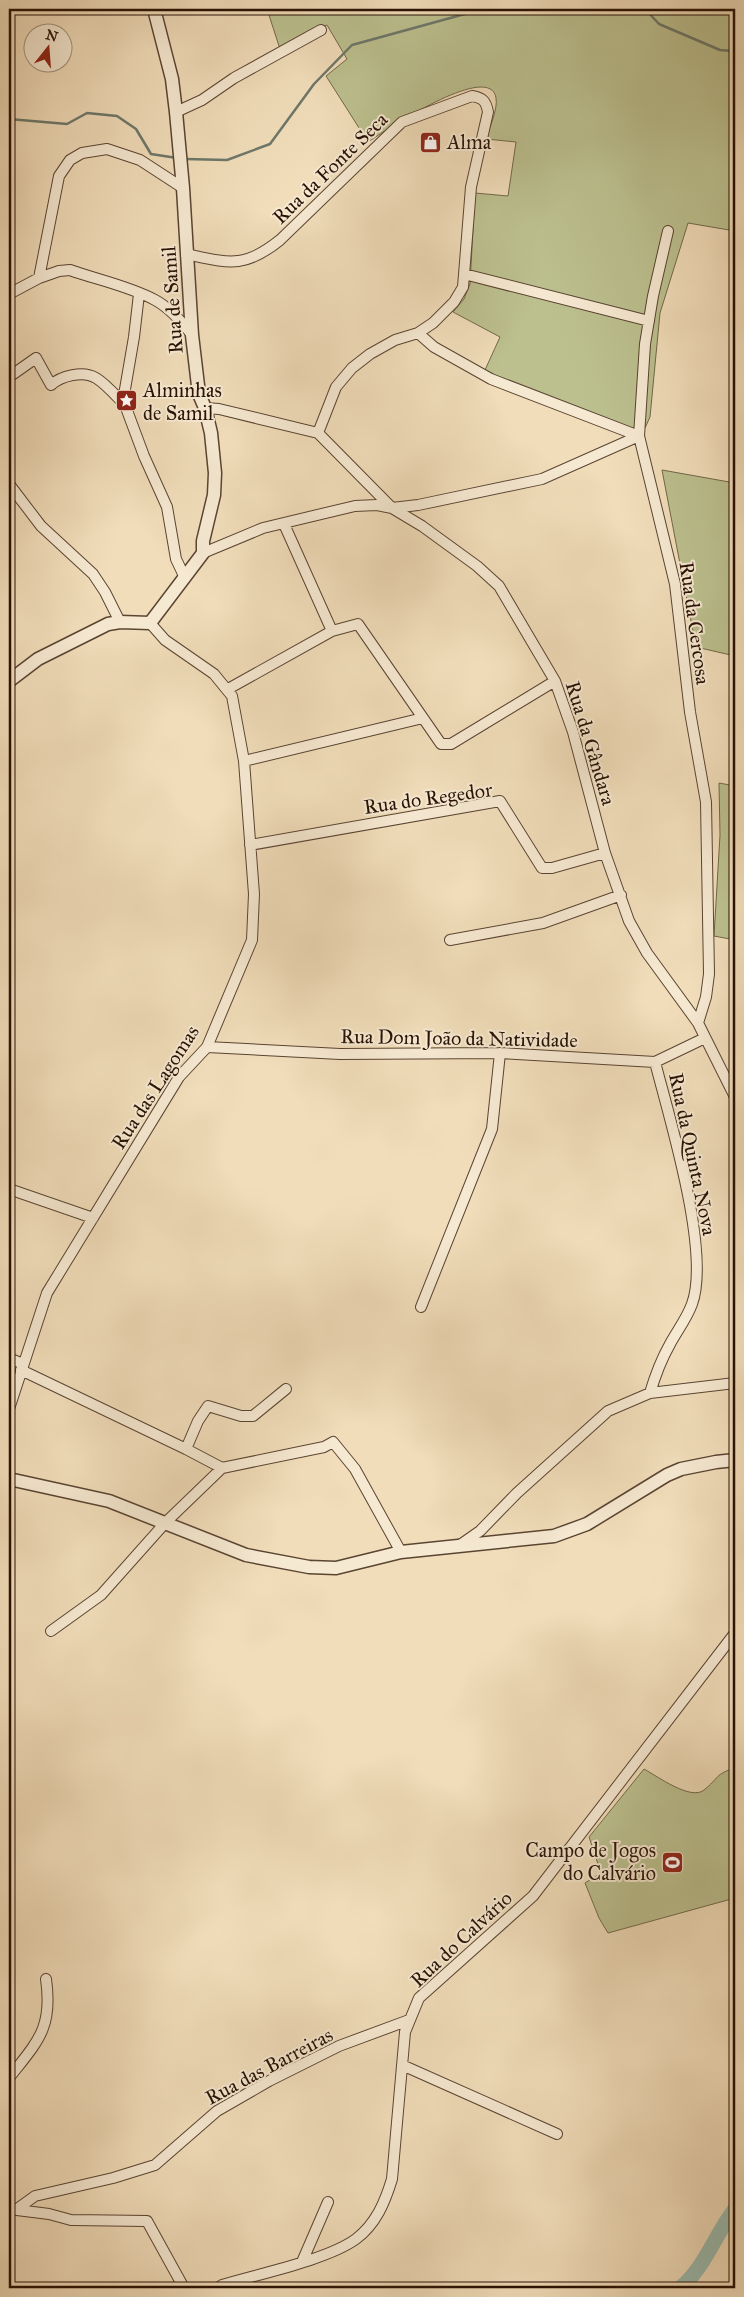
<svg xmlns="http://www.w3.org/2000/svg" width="744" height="2297" viewBox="0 0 744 2297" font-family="'IM FELL Great Primer',serif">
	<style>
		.green { fill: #bcc08f; stroke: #72684a }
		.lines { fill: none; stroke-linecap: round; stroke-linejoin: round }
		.stream { stroke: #6d786b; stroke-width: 2.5 }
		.river { stroke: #9bbcb0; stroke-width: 15 }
		.minor-casing { stroke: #5a4432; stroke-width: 12 }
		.tertiary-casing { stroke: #5a4432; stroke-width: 15 }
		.minor { stroke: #f6e9d2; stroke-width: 10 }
		.tertiary { stroke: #f6e9d2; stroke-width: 12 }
		.labels { text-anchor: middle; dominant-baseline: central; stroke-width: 4; stroke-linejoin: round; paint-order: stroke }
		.poi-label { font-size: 20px; fill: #281104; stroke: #f6e9d2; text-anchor: start }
		.street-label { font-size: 20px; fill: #281104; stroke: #f6e9d2 }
	</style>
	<rect width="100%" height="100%" fill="#f1ddba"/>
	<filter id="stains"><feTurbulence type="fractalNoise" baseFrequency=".004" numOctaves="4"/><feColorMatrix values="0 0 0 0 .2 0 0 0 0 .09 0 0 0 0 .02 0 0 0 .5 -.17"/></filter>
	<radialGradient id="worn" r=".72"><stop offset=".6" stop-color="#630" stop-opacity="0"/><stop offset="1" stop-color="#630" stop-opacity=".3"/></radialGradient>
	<!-- green -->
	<path class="green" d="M267,9H735V231L688,223L660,313L650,417L645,428L639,432L508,382L485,370L500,337L453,312L464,299L470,284L475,193L508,196L516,142L486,139C489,128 498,110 496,98C490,60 383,132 368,142L326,76L347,59L327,25L280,49Z
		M662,470L735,483V656L696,647Z
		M719,783L735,786V940L714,936L720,835Z
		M735,1768V1898L608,1933L599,1918L585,1883L601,1873L589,1837L644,1769C657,1776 691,1801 704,1790C719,1778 715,1774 735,1768Z"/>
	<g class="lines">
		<!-- stream -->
		<path class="stream" d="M645,9L659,24L720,50L732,51L735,49
			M9,119L67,124L87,113L117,116L136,129L151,154L177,158
			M185,159L227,160L270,144L314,84L352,45L483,9"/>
		<!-- river -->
		<path class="river" d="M680,2288C705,2268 715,2234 735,2209"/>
		<defs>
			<path id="minor" d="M176,112L202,100L234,78L321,30
				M183,188L140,160L107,149L82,153L70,160L59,176L39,278L59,271L70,270C98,280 129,286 155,300C170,308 182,322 192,335
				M668,231L653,296L645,344L639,436L675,584L690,712L706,802L709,974L706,997L698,1023
				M186,254C229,263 244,269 280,240L402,122L472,96C483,98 486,101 488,112L471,187L463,287L454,302L433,323L418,333L395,340L370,354L352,368L336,387L318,433
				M464,274L649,321
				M9,294L39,278
				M139,294L134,337L124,395L125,405L144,456L167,507L176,559L185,578
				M418,333L434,347L491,379L639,436
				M9,377L36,358L51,385C61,376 83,370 96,378C106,384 116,396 125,405
				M205,408L219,409L318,433L392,508L418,505L542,479L639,436
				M9,484L41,526L93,574L105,592L120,622
				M284,524L332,631
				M203,553L263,528L355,506L377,505L392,508L422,526L477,566L499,586L555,681L573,732L605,853L629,921L647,953L698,1023L735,1097
				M228,689L332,631L358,624L441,744H451L555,681
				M244,761L423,718
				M250,845L500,801L542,868H552L605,853
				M450,940L543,923L621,895
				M207,1047L340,1054L500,1053L655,1062L705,1038
				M9,1189L93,1218
				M421,1307L492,1129L500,1053
				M9,1358L23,1364
				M21,1370L186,1449
				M650,1393C655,1376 661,1360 670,1344C677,1331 687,1318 692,1304C711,1252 669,1117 655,1062
				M9,1409L47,1293L179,1077L207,1047L252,940L254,894L244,761L232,696L214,674L165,640L150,623
				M222,1468L324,1447L333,1442L355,1469L401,1552
				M460,1545L480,1531L517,1493L608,1411L650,1393L735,1383
				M51,1631L101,1595L166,1522L222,1468L186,1449L198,1421L208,1406L241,1416H253L286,1389
				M402,2065L557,2134
				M9,2078C38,2041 53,2028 46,1979
				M9,2209L49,2214L71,2220L147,2221L184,2288
				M17,2209L35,2196L113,2178L155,2165L217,2111L269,2081L339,2046L409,2020
				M302,2262L328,2202
				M218,2288L222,2285C258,2274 327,2260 356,2239C376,2224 385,2202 392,2179L405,2032L419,1998L533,1896L735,1633"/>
			<path id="tertiary" d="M9,681L38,659L108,624L120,622L150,623L203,553V541L214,495L215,473L211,433L205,408L199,394L192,335L183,188L176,112L172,79L154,9
				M9,1479L109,1501L246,1555L309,1567L336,1568L401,1552L554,1536L587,1524L667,1475L681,1469L716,1462L735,1460"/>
		</defs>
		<!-- minor casing -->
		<use href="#minor" class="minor-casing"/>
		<!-- tertiary casing -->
		<use href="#tertiary" class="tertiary-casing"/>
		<!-- minor -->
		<use href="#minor" class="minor"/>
		<!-- tertiary -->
		<use href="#tertiary" class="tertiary"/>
	</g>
	<!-- icons -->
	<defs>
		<symbol id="shop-square" viewBox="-11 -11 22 22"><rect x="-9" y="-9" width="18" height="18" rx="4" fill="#8f2418" stroke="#f6e9d2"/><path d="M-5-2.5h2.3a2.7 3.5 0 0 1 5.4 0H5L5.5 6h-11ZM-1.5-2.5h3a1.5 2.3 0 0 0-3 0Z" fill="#fff"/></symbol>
		<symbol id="sight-square" viewBox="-11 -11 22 22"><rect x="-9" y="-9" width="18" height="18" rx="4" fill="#8f2418" stroke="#f6e9d2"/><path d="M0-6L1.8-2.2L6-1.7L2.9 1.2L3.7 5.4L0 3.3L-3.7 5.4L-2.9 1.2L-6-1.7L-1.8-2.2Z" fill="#fff"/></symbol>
		<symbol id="stadium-square" viewBox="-11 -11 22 22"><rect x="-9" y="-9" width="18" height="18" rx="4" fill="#8f2418" stroke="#f6e9d2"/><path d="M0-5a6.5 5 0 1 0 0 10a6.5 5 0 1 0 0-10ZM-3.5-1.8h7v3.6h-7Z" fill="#fff"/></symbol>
	</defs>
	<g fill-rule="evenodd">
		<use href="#shop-square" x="418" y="130" width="25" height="25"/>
		<use href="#sight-square" x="114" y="388" width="25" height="25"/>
		<use href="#stadium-square" x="660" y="1850" width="25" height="25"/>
	</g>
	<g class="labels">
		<!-- poi labels -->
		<g class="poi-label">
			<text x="447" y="142">Alma</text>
			<text x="143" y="390">Alminhas<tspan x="143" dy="23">de Samil</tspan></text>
			<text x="656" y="1850" text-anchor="end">Campo de Jogos<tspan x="656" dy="23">do Calvário</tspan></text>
		</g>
		<!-- street labels -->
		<g class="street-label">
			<text transform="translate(330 168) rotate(-44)">Rua da Fonte Seca</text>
			<text transform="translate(172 300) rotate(-94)">Rua de Samil</text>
			<text transform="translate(695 623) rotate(82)">Rua da Cercosa</text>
			<text transform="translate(591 743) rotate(73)">Rua da Gândara</text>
			<text transform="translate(428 798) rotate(-8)">Rua do Regedor</text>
			<text transform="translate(459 1038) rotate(1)">Rua Dom João da Natividade</text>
			<text transform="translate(155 1087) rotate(-57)">Rua das Lagomas</text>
			<text transform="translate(693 1154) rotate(78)">Rua da Quinta Nova</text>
			<text transform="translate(461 1939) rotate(-43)">Rua do Calvário</text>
			<text transform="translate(269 2066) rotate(-28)">Rua das Barreiras</text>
		</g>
	</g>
	<!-- margin -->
	<rect width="744" height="2297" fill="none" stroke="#f1ddba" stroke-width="30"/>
	<rect x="10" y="10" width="724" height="2277" fill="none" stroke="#281104" stroke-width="2.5"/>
	<rect x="15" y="15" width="714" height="2267" fill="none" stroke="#281104"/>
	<!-- north arrow -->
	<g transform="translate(48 48) rotate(17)"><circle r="24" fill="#f6e9d2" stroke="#a49380"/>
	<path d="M0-4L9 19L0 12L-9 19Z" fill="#8f2418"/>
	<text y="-8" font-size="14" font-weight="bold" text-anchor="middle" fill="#281104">N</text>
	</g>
	<rect width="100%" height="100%" filter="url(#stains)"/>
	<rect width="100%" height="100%" fill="url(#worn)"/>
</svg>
